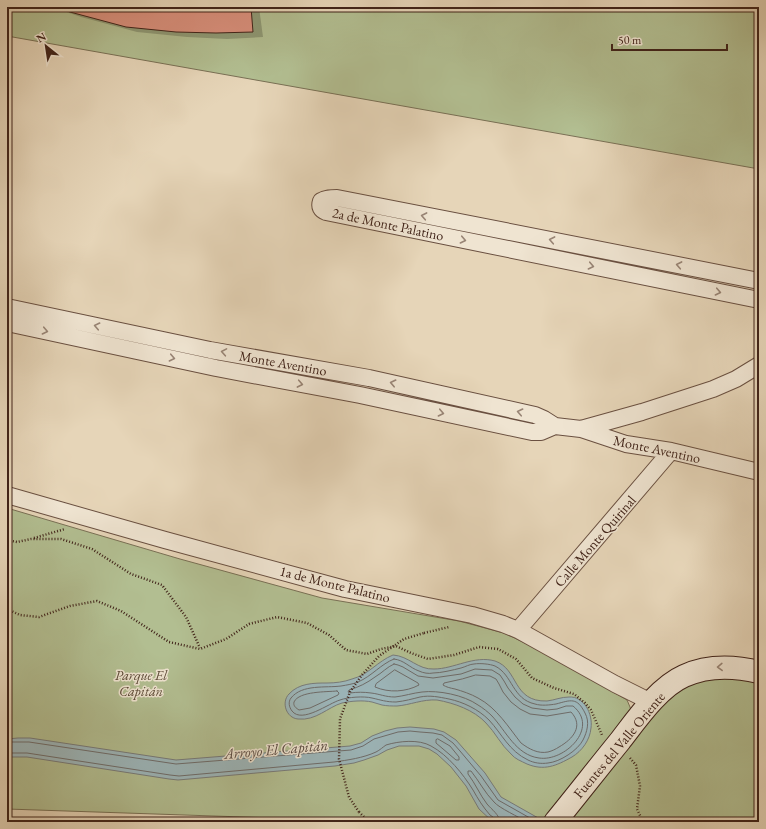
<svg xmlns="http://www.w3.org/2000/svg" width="766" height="829" viewBox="0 0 766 829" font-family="'EB Garamond',serif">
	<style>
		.green { fill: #b2be91; stroke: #797055 }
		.water { fill: #9cb6ba; stroke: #777b7a }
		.shadow { fill: #0003 }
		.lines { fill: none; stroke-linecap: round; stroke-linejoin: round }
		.shore { stroke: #6e6c6a; stroke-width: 1 }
		.building { fill: #da907d; stroke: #402319 }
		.street-casing { stroke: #6a5041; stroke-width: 18 }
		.secondary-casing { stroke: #402319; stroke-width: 24 }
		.path { stroke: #402319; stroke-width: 2.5; stroke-dasharray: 1 2; stroke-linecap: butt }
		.street { stroke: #efe4d1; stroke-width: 16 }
		.secondary { stroke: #efe4d1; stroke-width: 22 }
		.path-bridge { stroke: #402319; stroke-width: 2.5; stroke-dasharray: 1 2; stroke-linecap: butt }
		.oneway { stroke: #988475 }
		.labels { text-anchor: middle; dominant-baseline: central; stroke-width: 3; stroke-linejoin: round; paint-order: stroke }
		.street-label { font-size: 14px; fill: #402319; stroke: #efe4d1 }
		.park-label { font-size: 14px; font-style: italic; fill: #5c4a37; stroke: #efe4d1 }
		.water-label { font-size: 15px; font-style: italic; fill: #574841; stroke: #efe4d1 }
	</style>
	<rect width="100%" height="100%" fill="#e6d5b8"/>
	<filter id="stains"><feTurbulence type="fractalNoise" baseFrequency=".005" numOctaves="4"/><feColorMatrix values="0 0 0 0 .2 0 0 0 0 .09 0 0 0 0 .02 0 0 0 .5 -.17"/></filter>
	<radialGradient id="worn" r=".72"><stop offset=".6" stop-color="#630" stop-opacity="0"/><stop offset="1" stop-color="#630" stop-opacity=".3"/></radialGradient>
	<!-- green -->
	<path class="green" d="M7,7H759V169L7,36Z
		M7,508L180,559L322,598L459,621L504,633L550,655L627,700L630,707L632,714L545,822H337L332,820L7,809Z
		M728,675L759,683V822H564L655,708L692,681Z"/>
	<!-- water -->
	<path class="water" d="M393,655C409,656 418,670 434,669C454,669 474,655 495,661C519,669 512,702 547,701C555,700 561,697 569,697C584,696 593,714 591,728C590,740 582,751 572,757C556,766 544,771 527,764C521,761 515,759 511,754C501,745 495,732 486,723C474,710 454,703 437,700C423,699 410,705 397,706C392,706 387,706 382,705C379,704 375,703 372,702C363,700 351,701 342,703C328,707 316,721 298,719C286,718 281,702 289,694C299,683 314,683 327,683C335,683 344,682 352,679C368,675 378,661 393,655Z
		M410,727L434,729L444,732L456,740L485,773L501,797L540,819L543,822H493L479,809L466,786L451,767L437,754L429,749L419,746H399L387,750L378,755L364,760L354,763L335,766L178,780L169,779L27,757H7V739L18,738H30L176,760L350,746L361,743L372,736L385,731L397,728Z"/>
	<!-- shadow -->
	<path class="shadow" d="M52,7H259L263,37L227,39L187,37L137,32L81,17Z"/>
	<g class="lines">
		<!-- shore -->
		<path class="shore" d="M394,659C404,660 410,668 419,671C423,673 429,674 433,673C441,673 453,670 461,668C465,667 470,664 474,664C480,663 490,664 495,666C513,675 512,699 535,704C541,706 550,705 556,704C571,700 577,697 585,713C590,722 587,732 583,740C578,750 560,762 548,763C541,764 534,763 528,760C509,751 502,734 489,720C478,709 463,702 449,699C439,697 430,695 420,697C412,699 405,701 396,702C386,702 381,700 372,698C364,696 348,697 340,700C329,703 302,724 292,711C289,707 288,702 291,698C302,684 326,688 341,686C347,685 353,684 358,682C372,676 381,664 394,659Z
			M394,664L398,665L403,667L418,676L433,678L461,674L475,669L492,670L500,675L504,681L508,688L515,697L523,704L532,708L547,710L557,709L566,706H573C600,728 564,762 539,758C516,755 506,731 492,716C488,712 483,708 478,705C464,695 438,690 422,692C413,693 404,696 395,697C385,697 380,694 371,693C364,692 357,692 350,693L348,692L349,690C359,687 367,683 375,677C382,673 387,667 394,664Z
			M395,670L418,683L419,685C406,692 389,693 375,687L376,684Z
			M476,675L490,676L496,679L499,684L503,692L511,702L520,709L530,714L547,716L571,712C584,726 573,739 559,747C556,749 552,751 548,752C538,754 529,749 521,743C509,728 497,708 478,698C471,694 462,691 455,689C450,688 446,687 443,685L444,683L462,679Z
			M337,691L339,693L338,695L310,708L299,710C296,708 293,706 294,702C299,691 327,692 337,691Z
			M438,739L450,746L459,757V760H456L436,743V740Z
			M7,742H29L176,764L351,750L363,746L374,739L398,732L410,731L420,732L433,733L442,735L453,743L460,751L481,776L498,800L537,822
			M7,753H27L170,775L179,776L334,762C348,760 363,758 376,752C380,750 383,747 386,745C399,741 419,739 431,746C448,755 463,774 473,790C478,799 483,807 490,815C493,817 495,818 495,822
			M500,822C499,814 492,810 487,804C480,795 475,783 468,774V771H471C479,781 485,793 494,802C499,808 519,817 527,822"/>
	</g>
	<!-- building -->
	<path class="building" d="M56,7H251L253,32L216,33L176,32L126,27L70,12Z"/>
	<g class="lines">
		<defs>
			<path id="street" d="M759,281L337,198C331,198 326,198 321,201C319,207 321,210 326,212L759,300
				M7,307L210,350L369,378L535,415L544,419L555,426
				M7,323L216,368L360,395L532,432H541L555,426L581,429L626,444L671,451L759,472
				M581,429L642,412L713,389L736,379L759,365
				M7,495L165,540L345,589L472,615L503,624L518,630L615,684L651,702
				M518,630L671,451"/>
			<path id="secondary" d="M555,822C577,795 598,768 620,741C637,719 659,687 684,676C708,665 734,666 759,672"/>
		</defs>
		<!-- street casing -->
		<use href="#street" class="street-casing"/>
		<!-- secondary casing -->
		<use href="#secondary" class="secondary-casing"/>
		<!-- path -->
		<path class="path" d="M34,538L65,529
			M7,540L17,542L31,539H61L92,549L131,574L162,585L186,617L200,648
			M7,609L20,615L39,617L70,606L97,601L121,611L169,642L200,649L226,639L249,624L277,617L307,623L329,635L346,650L367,654L381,649L396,646L411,653L428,659L454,655L479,647L498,649L516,659L532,678L554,688L574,694L585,703L591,710L602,735
			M424,633L449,627
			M630,758L636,765L640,786L637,809L643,822
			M359,812L369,822"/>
		<!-- street -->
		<use href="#street" class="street"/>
		<!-- secondary -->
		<use href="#secondary" class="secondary"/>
		<!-- path-bridge -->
		<path class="path-bridge" d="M359,812L349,797L339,759L340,719L350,692L362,675L379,656L404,639L424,633"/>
	</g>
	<!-- one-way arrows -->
	<defs><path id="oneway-chevron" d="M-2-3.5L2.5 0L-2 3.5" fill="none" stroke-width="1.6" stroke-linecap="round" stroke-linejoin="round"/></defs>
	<g class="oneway">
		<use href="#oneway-chevron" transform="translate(424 216) rotate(-169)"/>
		<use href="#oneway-chevron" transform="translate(463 240) rotate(12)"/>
		<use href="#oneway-chevron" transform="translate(552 240) rotate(-169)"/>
		<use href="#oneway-chevron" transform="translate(679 265) rotate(-169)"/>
		<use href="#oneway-chevron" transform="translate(591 266) rotate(12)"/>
		<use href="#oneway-chevron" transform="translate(718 292) rotate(12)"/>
		<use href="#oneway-chevron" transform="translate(97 326) rotate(-168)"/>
		<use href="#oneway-chevron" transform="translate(45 331) rotate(12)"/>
		<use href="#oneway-chevron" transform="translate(224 352) rotate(-170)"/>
		<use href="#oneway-chevron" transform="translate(172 358) rotate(12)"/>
		<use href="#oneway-chevron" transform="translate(393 383) rotate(-167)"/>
		<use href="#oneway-chevron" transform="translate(300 384) rotate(11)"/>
		<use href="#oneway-chevron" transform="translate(520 412) rotate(-168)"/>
		<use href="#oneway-chevron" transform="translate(441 413) rotate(12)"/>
		<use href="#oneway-chevron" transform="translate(720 667) rotate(178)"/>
	</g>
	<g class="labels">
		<!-- street labels -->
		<g class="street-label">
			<text transform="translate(388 224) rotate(12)">2a de Monte Palatino</text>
			<text transform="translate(283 363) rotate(10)">Monte Aventino</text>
			<text transform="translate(657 449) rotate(12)">Monte Aventino</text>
			<text transform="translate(595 541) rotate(-49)">Calle Monte Quirinal</text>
			<text transform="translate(335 584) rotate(14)">1a de Monte Palatino</text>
			<text transform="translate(619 745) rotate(-50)">Fuentes del Valle Oriente</text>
		</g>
		<!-- park labels -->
		<g class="park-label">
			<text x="141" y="675">Parque El<tspan x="141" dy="16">Capitán</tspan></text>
		</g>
		<!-- water labels -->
		<g class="water-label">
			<text transform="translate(276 749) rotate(-5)">Arroyo El Capitán</text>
		</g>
	</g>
	<!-- margin -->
	<rect width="766" height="829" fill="none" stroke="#e6d5b8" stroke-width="24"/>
	<rect x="8" y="8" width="750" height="813" fill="none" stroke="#402319" stroke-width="2"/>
	<rect x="12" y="12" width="742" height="805" fill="none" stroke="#402319"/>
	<!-- north arrow -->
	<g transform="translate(46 46) rotate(330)" stroke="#efe4d1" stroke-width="3" paint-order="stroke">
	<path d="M0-3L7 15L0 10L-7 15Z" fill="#402319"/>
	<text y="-6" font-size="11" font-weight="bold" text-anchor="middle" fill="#402319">N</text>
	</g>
	<!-- scale -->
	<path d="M612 44v6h115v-6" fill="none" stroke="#402319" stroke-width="2"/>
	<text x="618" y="44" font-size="12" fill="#402319" stroke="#efe4d1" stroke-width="3" paint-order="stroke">50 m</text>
	<rect width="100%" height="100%" filter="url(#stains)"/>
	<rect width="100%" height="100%" fill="url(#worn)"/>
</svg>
